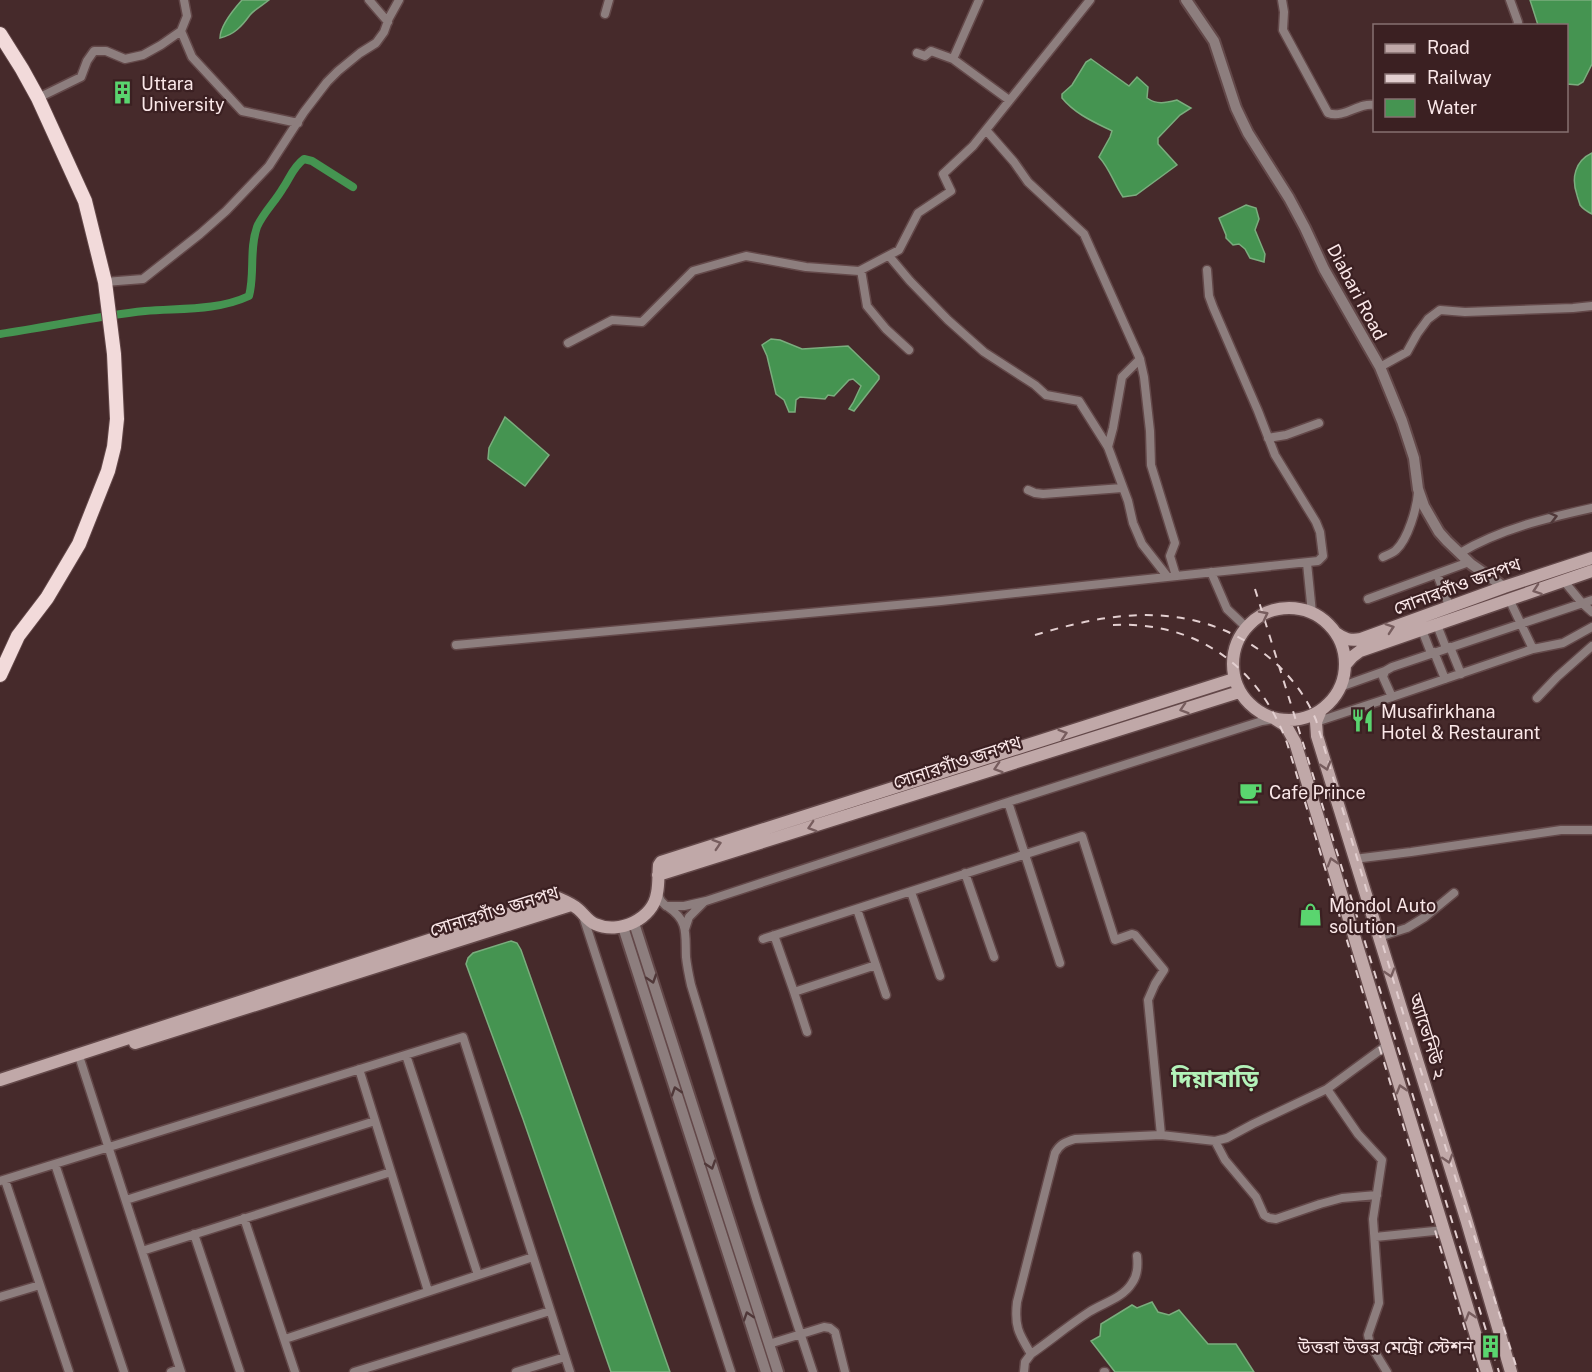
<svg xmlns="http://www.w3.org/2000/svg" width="1592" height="1372" viewBox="0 0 1592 1372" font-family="'Public Sans','Noto Sans Bengali',sans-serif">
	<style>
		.water { fill: #459451; stroke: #7bad7e; stroke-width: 1.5 }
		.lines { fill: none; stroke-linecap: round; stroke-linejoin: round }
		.canal { stroke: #459451; stroke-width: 8 }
		.minor-casing { stroke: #634849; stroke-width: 11 }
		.tertiary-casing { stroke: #634849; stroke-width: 14 }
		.secondary-casing { stroke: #634849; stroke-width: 15 }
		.trunk-casing { stroke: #634849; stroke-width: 16 }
		.minor { stroke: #8d7e7e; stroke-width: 8 }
		.tertiary { stroke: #8d7e7e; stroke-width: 10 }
		.secondary { stroke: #c0a8a8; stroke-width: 12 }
		.trunk { stroke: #f2dada; stroke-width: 14 }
		.rail { stroke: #e3cfd0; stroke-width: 2; stroke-dasharray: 8 8; stroke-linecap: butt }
		.oneway { stroke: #503839 }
		.oneway2 { stroke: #775d5e }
		.labels { text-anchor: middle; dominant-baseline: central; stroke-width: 4.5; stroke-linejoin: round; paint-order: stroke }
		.poi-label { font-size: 18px; fill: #fae7e8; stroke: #3b2022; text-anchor: start }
		.street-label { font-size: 18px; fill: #fae7e8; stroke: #3b2022 }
		.district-label { font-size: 24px; font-weight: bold; fill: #b3f2b9; stroke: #3b2022 }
	</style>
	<rect width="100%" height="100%" fill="#462a2b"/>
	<!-- water -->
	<path class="water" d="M242,0H269C263,5 255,9 250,15C242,26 234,35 220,38C220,25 234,9 242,0Z
		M1530,0H1592V64L1583,82L1578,85L1567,84L1566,26L1538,25Z
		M1091,59L1129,86L1137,77L1148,87L1147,98C1157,105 1165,103 1177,100L1191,108L1180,115L1158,138V144L1177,165L1136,195L1123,197C1114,184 1110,169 1099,157L1110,137L1112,131C1094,122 1075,114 1062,98V94L1072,85L1086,62Z
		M1592,153V214C1588,212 1583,209 1580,205C1580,204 1577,196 1577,195C1571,178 1575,161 1592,153Z
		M1246,205L1256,208L1259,219L1255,230L1265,254L1264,262L1250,258L1245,249L1239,244L1233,245L1226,238V235L1219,218Z
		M771,339L780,340L802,349L848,346L879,376V379L854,411L849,409L853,403L861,386L853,379L849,380L834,396L828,395L825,399L800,397L796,400L795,412H789L784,400L776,394L767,356L762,345Z
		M505,417L549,455L525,486L488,459L489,448Z
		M511,941L517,943L521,950L670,1372H611L523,1119L466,964L468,958L473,953Z
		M1152,1302L1158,1312L1169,1315L1179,1310L1208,1344H1236L1254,1372H1115L1091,1341L1100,1336L1101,1324L1132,1305L1137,1308Z"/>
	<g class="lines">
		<!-- canal -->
		<path class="canal" d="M0,334C48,327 97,316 145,311C180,308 217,311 249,296C255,274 249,249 257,227C263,213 275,202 283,188C290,178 293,167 304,159L312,161L353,187"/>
		<defs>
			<path id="minor" d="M369,0L388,22
				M1282,0L1284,12L1283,30L1328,113C1344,119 1359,102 1374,105
				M1510,0L1518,22L1517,26
				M605,14L609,0
				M181,31L187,16L184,0
				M917,53L925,56L931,51L953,59L1009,100
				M953,59L979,0
				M38,98L81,77L87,61L94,51H106L125,59L143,55L161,45L181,31L192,57L242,111L298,123
				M986,130L1014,162L1028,182L1084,234L1140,359L1144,377L1150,431L1151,465L1175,543L1170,556L1176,576
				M889,256L910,281L948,320L984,352L1035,385L1046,395L1079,401L1108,447L1128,501L1133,523L1142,544L1167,576
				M861,270L867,306L886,329L909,350
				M105,282L143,279L200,234L226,211L269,166L304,112L327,82L338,71L360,53L376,43L384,32L389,18L399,0
				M568,343L612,320L642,322L693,271L746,256L806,267L859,271L899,250L918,213L951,191L943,174L973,146L1090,0
				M1380,367L1407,352L1417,334L1428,319L1440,310L1465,312L1573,308L1592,306
				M1268,438L1286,435L1319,423
				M1108,447L1113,428L1122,377L1140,359
				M1028,490L1035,493L1043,494L1122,488
				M1460,553C1500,529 1547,518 1592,508
				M1383,557C1387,555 1393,553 1396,550C1408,539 1417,508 1418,492
				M1307,563L1312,613
				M1211,572L1227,609L1246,627
				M1437,574L1450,608
				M1563,580L1582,603L1592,612
				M1368,599L1469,562
				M1509,599L1533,649
				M1437,625L1446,648
				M1422,630L1431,653
				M456,645L941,601L1318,561L1323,556L1320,532L1316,522L1275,455L1258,411L1213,307L1209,296L1207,270
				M1450,647L1461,674
				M1434,652L1445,679
				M1340,687L1385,671
				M1392,697L1383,677L1385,671L1392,667L1592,600
				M1537,698L1557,677L1592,646
				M1316,722L1392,697L1533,649L1563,643L1592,627
				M1008,802L1060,963
				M1354,859L1411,852L1561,830H1592
				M965,873L994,957
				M911,892L940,976
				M657,893L661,901L666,906H684L706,901L1008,802L1262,721L1275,719
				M668,907C689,921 685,934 686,957C687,966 689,976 691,985L757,1202L813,1372
				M857,909L886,995
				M583,916L731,1372
				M685,929L689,917L703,903
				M774,935L794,992L807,1032
				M1379,937L1407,928L1425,917L1454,893
				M763,939L1082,836L1115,940L1132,934L1135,935L1164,970L1155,984L1148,1000L1161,1135
				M794,992L876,965
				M78,1053L181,1372
				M406,1055L478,1275
				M359,1069L428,1291
				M1327,1089L1387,1045
				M1215,1141L1225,1160L1256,1197L1264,1215L1269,1218L1276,1219L1320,1204L1342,1198L1377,1195
				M55,1164L124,1372
				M5,1180L69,1372
				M0,1181L463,1037L570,1372
				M126,1200L375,1121
				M244,1218L295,1372
				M194,1234L240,1372
				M1375,1237L1444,1230
				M142,1251L391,1172
				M0,1297L40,1285
				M285,1339L533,1257
				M769,1344L824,1327L830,1328L835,1332L845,1372
				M1031,1354C1019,1334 1014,1327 1017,1302L1055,1153C1060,1144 1065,1142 1075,1139L1161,1135L1215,1141L1227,1138L1253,1124L1327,1089L1358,1134L1382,1160L1373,1219L1379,1303L1368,1335L1370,1344L1387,1372
				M171,1372L180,1369
				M354,1372L550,1311
				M516,1372L565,1357
				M1024,1372L1025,1362L1031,1354C1051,1340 1069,1325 1089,1312C1103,1303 1123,1298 1132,1283C1138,1275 1138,1265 1137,1256
				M1104,1372H1105"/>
			<path id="tertiary" d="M1186,0L1214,41L1236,108L1248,133L1289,198L1305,228L1324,269L1380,367L1402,421L1414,458L1418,489L1424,506L1439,532L1447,541L1471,564L1504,587
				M634,923L778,1372
				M623,927L766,1372"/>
			<path id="secondary" d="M1233 664a56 56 0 1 1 112 0a56 56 0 1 1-112 0Z
				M1336,633C1344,639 1350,641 1361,639L1504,587L1592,558
				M1345,665L1352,657L1360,651L1592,571
				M1321,710L1316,722L1317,736L1467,1222L1511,1372
				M1275,719L1286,726L1295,742L1487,1372
				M658,875L1239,692
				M135,1043L571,905
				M0,1080L558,898C565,901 572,904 578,909C584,914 588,921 595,924C619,935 653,919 657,893C659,884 658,874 659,865L661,862L1234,679"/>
			<path id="trunk" d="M0,34L22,69L38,98L85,201L105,282L114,354L117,419L114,447L108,471L79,544L47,598L18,636L0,675"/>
		</defs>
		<!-- minor casing -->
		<use href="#minor" class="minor-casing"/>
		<!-- tertiary casing -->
		<use href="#tertiary" class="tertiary-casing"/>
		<!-- secondary casing -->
		<use href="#secondary" class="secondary-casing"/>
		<!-- trunk casing -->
		<use href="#trunk" class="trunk-casing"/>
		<!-- minor -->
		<use href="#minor" class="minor"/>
		<!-- tertiary -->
		<use href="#tertiary" class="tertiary"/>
		<!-- secondary -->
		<use href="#secondary" class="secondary"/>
		<!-- trunk -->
		<use href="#trunk" class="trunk"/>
		<!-- rail -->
		<path class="rail" d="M1255,589L1499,1372
			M1113,625C1196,621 1259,666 1287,743L1478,1372
			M1035,635C1078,622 1121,612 1166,616C1230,621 1291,660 1316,720L1412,1043L1518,1372"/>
	</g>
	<!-- one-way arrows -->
	<defs><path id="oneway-chevron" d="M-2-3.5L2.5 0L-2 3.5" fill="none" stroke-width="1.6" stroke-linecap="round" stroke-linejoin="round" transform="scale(1.5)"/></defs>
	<g class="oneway">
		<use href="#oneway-chevron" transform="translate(1553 517) rotate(-15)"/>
		<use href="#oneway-chevron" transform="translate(652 979) rotate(72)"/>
		<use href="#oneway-chevron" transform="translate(676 1091) rotate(-108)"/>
		<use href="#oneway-chevron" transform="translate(711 1165) rotate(72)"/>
		<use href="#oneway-chevron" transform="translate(748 1316) rotate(-108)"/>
	</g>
	<g class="oneway2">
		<use href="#oneway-chevron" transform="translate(1537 590) rotate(161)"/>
		<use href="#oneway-chevron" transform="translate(1264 615) rotate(-27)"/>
		<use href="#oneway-chevron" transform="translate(1390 628) rotate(-19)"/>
		<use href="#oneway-chevron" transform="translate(1184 709) rotate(162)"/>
		<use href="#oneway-chevron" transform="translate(1063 734) rotate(-18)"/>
		<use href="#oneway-chevron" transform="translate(1326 766) rotate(73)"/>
		<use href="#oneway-chevron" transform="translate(998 768) rotate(162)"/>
		<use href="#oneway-chevron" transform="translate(812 827) rotate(162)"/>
		<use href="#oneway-chevron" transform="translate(717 844) rotate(-18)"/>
		<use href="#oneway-chevron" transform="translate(1332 862) rotate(-107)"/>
		<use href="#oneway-chevron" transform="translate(1390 973) rotate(73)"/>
		<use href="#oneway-chevron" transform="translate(1401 1089) rotate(-107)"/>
		<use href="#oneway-chevron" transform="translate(1448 1159) rotate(73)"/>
		<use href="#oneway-chevron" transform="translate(1470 1316) rotate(-107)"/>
	</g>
	<!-- icons -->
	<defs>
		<symbol id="building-bare" viewBox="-9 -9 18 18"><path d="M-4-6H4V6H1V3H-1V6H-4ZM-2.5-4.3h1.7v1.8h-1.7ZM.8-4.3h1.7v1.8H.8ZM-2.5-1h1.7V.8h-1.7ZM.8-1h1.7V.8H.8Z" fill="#5ad56f" stroke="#3b2022" stroke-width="2.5" paint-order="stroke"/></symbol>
		<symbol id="restaurant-bare" viewBox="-9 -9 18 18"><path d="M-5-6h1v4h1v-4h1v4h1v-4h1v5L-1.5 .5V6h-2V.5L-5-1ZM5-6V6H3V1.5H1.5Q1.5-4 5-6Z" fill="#5ad56f" stroke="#3b2022" stroke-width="2.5" paint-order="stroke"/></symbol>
		<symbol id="cafe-bare" viewBox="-9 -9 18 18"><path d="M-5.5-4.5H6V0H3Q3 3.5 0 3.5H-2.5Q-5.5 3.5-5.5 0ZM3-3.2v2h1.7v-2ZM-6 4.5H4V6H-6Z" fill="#5ad56f" stroke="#3b2022" stroke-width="2.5" paint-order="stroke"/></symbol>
		<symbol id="shop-bare" viewBox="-9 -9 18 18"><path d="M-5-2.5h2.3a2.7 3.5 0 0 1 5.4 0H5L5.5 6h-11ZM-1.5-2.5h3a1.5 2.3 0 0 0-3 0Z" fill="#5ad56f" stroke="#3b2022" stroke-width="2.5" paint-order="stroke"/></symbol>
	</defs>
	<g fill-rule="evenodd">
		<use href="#building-bare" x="106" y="76" width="33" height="33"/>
		<use href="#restaurant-bare" x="1346" y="704" width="33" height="33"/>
		<use href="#cafe-bare" x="1234" y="776" width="33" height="33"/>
		<use href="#shop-bare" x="1294" y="898" width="33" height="33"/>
		<use href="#building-bare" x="1474" y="1330" width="33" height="33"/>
	</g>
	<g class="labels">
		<!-- poi labels -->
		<g class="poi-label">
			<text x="141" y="83">Uttara<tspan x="141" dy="21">University</tspan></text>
			<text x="1381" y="711">Musafirkhana<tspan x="1381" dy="21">Hotel &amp; Restaurant</tspan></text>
			<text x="1269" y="792">Cafe Prince</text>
			<text x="1329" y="905">Mondol Auto<tspan x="1329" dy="21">solution</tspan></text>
			<text x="1473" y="1346" text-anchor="end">উত্তরা উত্তর মেট্রো স্টেশন</text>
		</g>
		<!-- street labels -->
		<g class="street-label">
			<text transform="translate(1357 292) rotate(62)">Diabari Road</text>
			<text transform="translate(1457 586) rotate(-20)">সোনারগাঁও জনপথ</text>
			<text transform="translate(957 762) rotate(-18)">সোনারগাঁও জনপথ</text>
			<text transform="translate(494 911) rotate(-17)">সোনারগাঁও জনপথ</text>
			<text transform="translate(1428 1036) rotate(73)">অ্যাভেনিউ ২</text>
		</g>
		<!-- district labels -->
		<g class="district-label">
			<text x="1215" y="1078">দিয়াবাড়ি</text>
		</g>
	</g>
	<!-- legend -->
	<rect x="1373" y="24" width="195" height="108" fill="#3b2022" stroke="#877071" stroke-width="1.5"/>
	<rect x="1385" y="44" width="30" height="9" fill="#c0a8a8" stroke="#877071" stroke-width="1.5"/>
	<text x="1427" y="54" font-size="18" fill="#fae7e8">Road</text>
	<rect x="1385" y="74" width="30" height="9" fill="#e3cfd0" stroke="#877071" stroke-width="1.5"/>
	<text x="1427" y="84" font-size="18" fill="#fae7e8">Railway</text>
	<rect x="1385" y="99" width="30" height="18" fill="#459451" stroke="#877071" stroke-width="1.5"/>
	<text x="1427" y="114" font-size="18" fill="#fae7e8">Water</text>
</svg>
